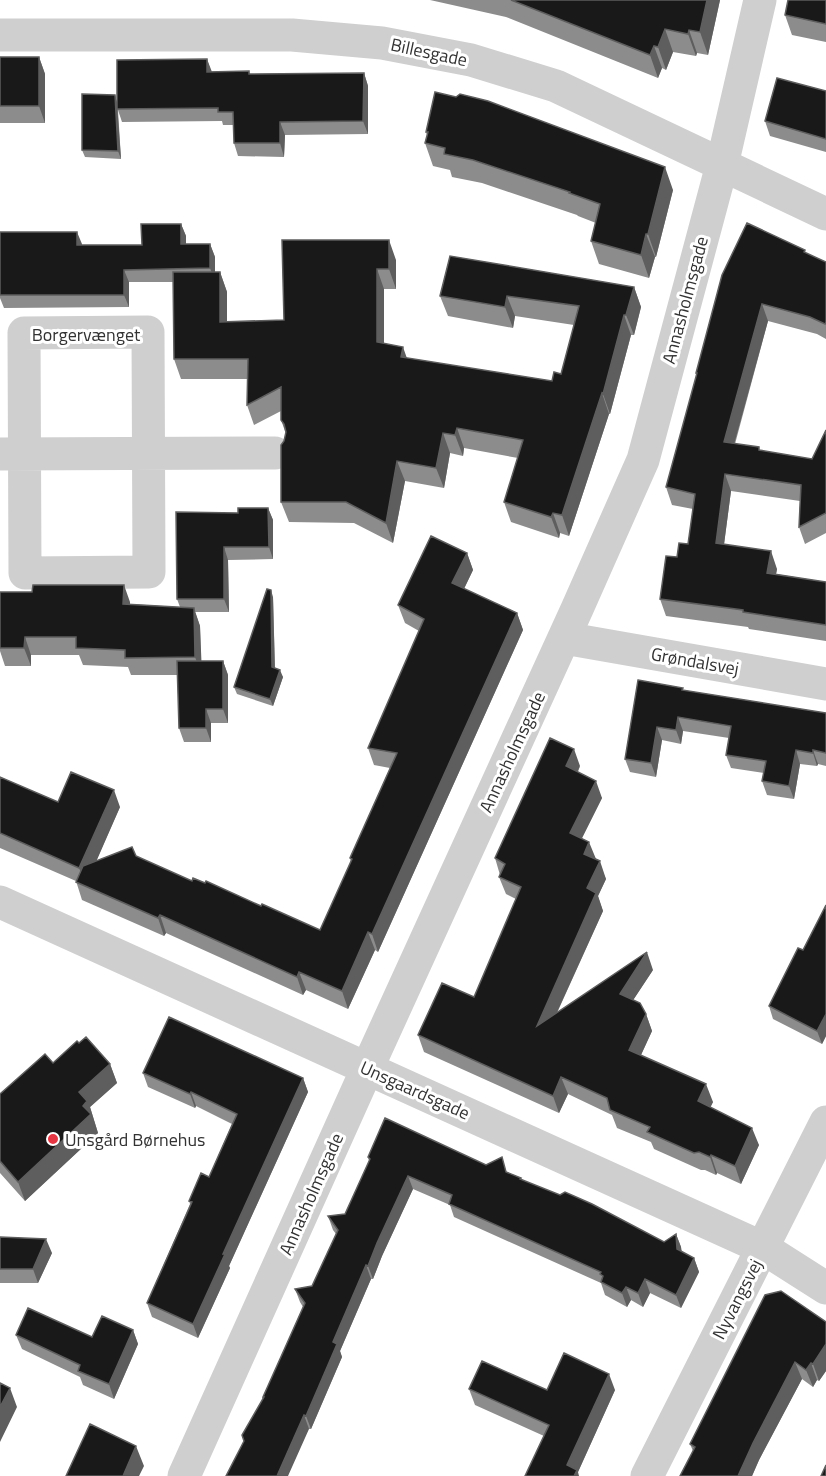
<svg xmlns="http://www.w3.org/2000/svg" width="826" height="1476" viewBox="0 0 826 1476" font-family="'Titillium Web',sans-serif">
	<style>
		.lines { fill: none; stroke-linecap: round; stroke-linejoin: round }
		.street { stroke: #cfcfcf; stroke-width: 33 }
		.wall { fill: #8c8c8c }
		.shaded-wall { fill: #5e5e5e }
		.building { fill: #191919; stroke: #5e5e5e; stroke-width: 1.5 }
		.poi-dot { fill: #e73643; stroke: #fff; stroke-width: 2 }
		.labels { text-anchor: middle; dominant-baseline: central; stroke-width: 6; stroke-linejoin: round; paint-order: stroke }
		.street-label { font-size: 18px; fill: #323232; stroke: #fff }
		.poi-label { font-size: 18px; fill: #323232; stroke: #fff; text-anchor: start }
	</style>
	<rect width="100%" height="100%" fill="#fff"/>
	<g class="lines">
		<!-- street -->
		<path class="street" d="M0,35H292L382,43L471,60L556,86L826,214
			M148,332L149,572L25,573L24,333Z
			M0,454L275,453
			M564,638L826,684
			M0,902L763,1248L826,1288
			M184,1476L367,1069L577,609L643,460L722,165L760,0
			M647,1476L826,1122"/>
	</g>
	<!-- wall -->
	<path class="wall" d="M430,0H720L708,55L697,53L696,56L673,52L666,70L662,68L658,78L506,17Z
		M826,0V42L792,35L785,15Z
		M0,57H39L45,74V123H0Z
		M207,59L211,72L249,71L250,74L364,73L368,86V134L285,135L284,157L238,156L234,143V125H223L222,121L122,122L118,110L121,159L85,157L82,150L115,95L117,103Z
		M826,91V152L770,136L765,121Z
		M426,132L673,190L656,257H655L649,278L599,264L591,241L596,223L578,216L577,215L482,183L452,177L450,170L433,166L425,143L427,135Z
		M181,224L186,236V244H210L215,257V272H220L227,292V322L284,320L282,240L396,260V289H384V344L407,358L552,381L561,374L574,325L515,316L513,328L448,316L440,296L634,287L641,307L634,335H631L610,414H609L569,536L560,533L559,538L511,522L504,502L518,458L464,448L463,456L450,453L444,488L405,481L393,543L354,523L289,522L281,502L284,441L286,434L281,420V411L254,425L247,405L248,379H181L174,359L173,282H129V307L4,308L0,298V232L82,245H142Z
		M805,250L806,253L826,262V339L817,334L768,321L735,444L760,451L812,459L826,430V533L805,544L799,527L800,501L731,491L724,544L777,569L776,574L826,582V641L749,629L748,627L666,616L660,599L677,557L688,544L693,509L672,505L666,487L697,376L696,373Z
		M268,508L273,520V559L228,560L229,612H195L200,626L201,661H223L228,675V723H211V742H184L179,728L178,675H131L128,667L83,665L79,655H31V666H5L0,651V592L130,602V604L180,607L177,599L238,513Z
		M467,553L473,570L464,589L517,613L523,630L378,952L375,950L348,1009L306,990L303,995L166,933L164,936L82,900L76,881L0,848V777L58,802L120,807L96,861L136,856L192,881L261,906L320,930L351,862L350,858L390,768L374,765L368,748L419,631L405,623L398,605Z
		M273,597L275,668L283,677L273,706L237,694L234,687Z
		M683,690L826,713V766L818,764L817,766L800,764L794,799L767,795L762,781L764,773L731,768L726,755L729,738L683,731L681,744L662,740L656,777L630,772L625,759Z
		M580,766L578,772L602,798L582,838L596,859L606,879L598,896L603,911L557,1013L653,970L633,1000L646,1014L652,1031L641,1055L713,1102L710,1107L759,1145L741,1184L717,1173L716,1175L705,1170H701L654,1149L651,1142L617,1128L612,1115L568,1094L559,1113L424,1052L418,1035L474,997L516,899L506,894L499,877L500,875L495,858Z
		M826,905V1036L822,1044L773,1019L769,1006L803,950Z
		M79,1043L110,1064L117,1083L90,1107L98,1133L25,1201L0,1173V1094L53,1063Z
		M143,1073L303,1078L308,1092L229,1266L230,1268L198,1338L152,1317L147,1303L190,1204L189,1201L209,1177L232,1124L196,1106L195,1108L148,1087Z
		M368,1157L486,1165L507,1172L521,1180L664,1242L676,1234L681,1247L682,1252L694,1258L699,1272L681,1308L650,1293L643,1307L631,1300L627,1307L605,1295L601,1283L454,1217L450,1205L413,1189L382,1256L373,1279H371L340,1351L342,1357L311,1429H309L244,1441L263,1398V1397L303,1307L300,1302L295,1289L312,1286L336,1234L333,1230L328,1216L345,1214L369,1161Z
		M0,1237L52,1253L38,1283H0Z
		M826,1322V1371L819,1381L817,1380L813,1387L802,1379L759,1460L752,1476H680L693,1451L690,1444Z
		M133,1330L138,1344L114,1399L83,1385L80,1377L22,1349L16,1335L92,1337Z
		M469,1389L547,1390H615L578,1472L544,1436L475,1405Z"/>
	<!-- shaded-wall -->
	<path class="shaded-wall" d="M707,0H720L708,55L700,32Z
		M665,29L673,52L666,70L658,47Z
		M689,30L697,53L696,56L688,34Z
		M654,46L662,68L658,78L650,55Z
		M39,57L45,74V123L39,106Z
		M207,59L212,72H207Z
		M364,73L368,86V134L363,121Z
		M115,95L117,103L121,159L118,151Z
		M280,122L285,135L284,157L280,143Z
		M665,167L673,190L656,257L648,234Z
		M181,224L186,236V257L181,244Z
		M77,232L82,244V258L77,245Z
		M646,234L655,257L649,278L641,255Z
		M389,240L396,260V289L389,269Z
		M210,244L215,257V281L210,268Z
		M377,269L384,289V363L377,342Z
		M124,270L129,282V307L124,295Z
		M220,272L227,292V343L220,322Z
		M634,287L641,307L634,335L626,315Z
		M507,296L515,316L513,328L505,307Z
		M762,304L768,321L730,459L724,442Z
		M624,315L631,335L610,414L603,394Z
		M403,347L410,367L401,357Z
		M602,393L609,414L569,536L562,515Z
		M457,428L464,448L463,456L455,435Z
		M443,433L450,453L444,488L436,468Z
		M397,461L405,481L393,543L386,523Z
		M725,474L731,491L722,560L716,543Z
		M268,508L273,520V559L269,547Z
		M553,513L560,533L559,538L551,517Z
		M224,547L228,560L229,612L224,599Z
		M771,551L777,569L773,590L767,573Z
		M467,553L473,570L458,601L452,583Z
		M124,585L130,602V621L123,604Z
		M271,590L273,597L275,674L272,667Z
		M194,608L200,626L202,675L195,657Z
		M517,613L523,630L378,952L372,934Z
		M25,637L31,655V666L24,648Z
		M223,661L228,675V723L223,709Z
		M280,670L283,677L273,706L270,699Z
		M206,709L211,723V742L206,728Z
		M678,717L683,731L681,744L676,730Z
		M657,727L662,740L656,777L651,763Z
		M574,749L580,766L572,783L566,766Z
		M796,750L800,764L794,799L789,786Z
		M813,750L818,764L817,766L813,753Z
		M596,781L602,798L576,850L570,833Z
		M114,790L120,807L86,885L79,868Z
		M589,842L596,859L590,871L584,854Z
		M600,861L606,879L598,896L603,911L543,1043L537,1026L587,888Z
		M160,915L166,933L164,936L158,918Z
		M368,932L375,950L348,1009L342,991Z
		M647,952L653,970L626,1011L620,994Z
		M299,972L306,990L303,995L297,977Z
		M646,1014L652,1031L635,1068L629,1050Z
		M826,1014V1036L822,1044L817,1031Z
		M110,1064L117,1083L90,1107L98,1133L25,1201L18,1182L79,1092Z
		M561,1077L568,1094L559,1113L553,1096Z
		M303,1078L308,1092L229,1266L230,1268L198,1338L193,1324L223,1254Z
		M706,1084L713,1102L705,1119L698,1101Z
		M191,1092L196,1106L195,1108L190,1094Z
		M752,1128L759,1145L741,1184L735,1166Z
		M711,1155L717,1173L716,1175L710,1157Z
		M408,1176L413,1189L382,1256L373,1279L368,1266L377,1243Z
		M676,1234L681,1247L682,1263L677,1249Z
		M46,1239L52,1253L38,1283L33,1269Z
		M694,1258L699,1272L681,1308L676,1295Z
		M366,1265L371,1279L340,1351L342,1357L311,1429L306,1416L333,1342Z
		M645,1279L650,1293L643,1307L638,1293Z
		M626,1287L631,1300L627,1307L622,1293Z
		M133,1330L138,1344L114,1399L109,1384Z
		M826,1344V1371L819,1381L813,1364Z
		M795,1362L802,1379L759,1460L752,1476H738L753,1443Z
		M811,1363L817,1380L813,1387L806,1370Z
		M609,1374L615,1390L578,1472L579,1476H571L567,1465Z
		M10,1388L17,1407L0,1442V1407Z
		M304,1415L309,1429L288,1476H277Z
		M136,1446L144,1466L139,1476H123Z"/>
	<!-- building -->
	<path class="building" d="M511,0H707L700,32L689,30L688,34L665,29L658,47L654,46L650,55Z
		M788,0H826V24L785,15Z
		M0,57H39V106H0Z
		M207,59V72L249,71V74L364,73L363,121L280,122V143H234L233,112H218V108L117,109V60Z
		M777,78L826,91V139L765,121Z
		M435,92L456,97L460,94L488,101L665,167L648,234H646L641,255L591,241L600,204L569,193L570,192L473,160L444,154L445,148L425,143L428,132H426Z
		M82,94L115,95L118,151L82,150Z
		M747,223L805,250L804,252L826,262V322L825,324L810,317L762,304L724,442L759,447V450L812,459L826,430V513L799,527L801,485L725,474L716,543L771,551L767,573L826,582V625L743,612V610L660,599L666,556L677,557L679,543L688,544L695,494L666,487L697,373H696L722,275Z
		M141,224H181V244H210V268L124,270V295H0V232H77V245H142Z
		M282,240H389V269H377V342L403,347L401,357L552,381L554,372L561,374L579,306L507,296L505,307L440,296L450,256L634,287L626,315H624L603,394L602,393L562,515L553,513L551,517L504,502L523,440L457,428L455,435L443,433L436,468L397,461L386,523L346,502H281V445L284,441L286,432L284,424L281,420V387L247,405L248,359H174L173,272H220V322L284,320Z
		M238,508H268L269,547H224V599H177L176,512L238,513Z
		M431,536L467,553L452,583L517,613L372,934L368,932L342,991L299,972L297,977L160,915L158,918L76,882L83,866L132,847L136,856L192,881L193,878L205,883L206,881L261,906L262,904L320,930L352,859L350,858L397,753L368,748L424,619L398,605Z
		M33,585H124L123,604L194,608L195,657L125,658V650L76,648V637H25L24,648H0V592H32Z
		M267,589L271,590L272,667L280,670L270,699L234,687Z
		M177,661H223V709H206V728H179Z
		M638,680L683,688L682,690L826,713V753L813,750V753L796,750L789,786L762,781L766,761L726,755L731,726L678,717L676,730L657,727L651,763L625,759Z
		M550,738L574,749L566,766L596,781L570,833L589,842L584,854L600,861L587,888L596,893L537,1026L647,952L620,994L640,1003L646,1014L629,1050L706,1084L698,1101L752,1128L735,1166L711,1155L710,1157L699,1152L694,1153L647,1132L650,1127L610,1110L607,1098L561,1077L553,1096L418,1035L442,983L474,997L521,887L499,877L505,864L495,858Z
		M71,772L114,790L79,868L0,833V777L58,802Z
		M826,905V1014L817,1031L769,1006L798,948L803,950Z
		M169,1017L303,1078L223,1254H225L193,1324L147,1303L192,1202L189,1201L201,1173L209,1177L237,1114L191,1092L190,1094L143,1073Z
		M86,1037L110,1064L79,1092L87,1101L83,1106L91,1114L18,1182L0,1161V1094L45,1054L53,1063L77,1041L79,1043Z
		M385,1118L486,1165L502,1157L506,1172L521,1178L520,1179L560,1195L565,1192L592,1204L664,1242L676,1234L677,1249L694,1258L676,1295L645,1279L638,1293L626,1287L622,1293L601,1282L603,1276L600,1274L601,1272L449,1204L452,1195L408,1176L377,1243L368,1266L366,1265L333,1342L337,1344L306,1416L304,1415L277,1476H226L244,1441L242,1435L264,1397H263L305,1303L295,1289L312,1286L338,1230L328,1216L345,1214L370,1159L368,1157Z
		M0,1237L46,1239L33,1269H0Z
		M781,1291L826,1322V1344L813,1364L811,1363L806,1370L795,1362L753,1443L738,1476H680L695,1447L690,1444L765,1295Z
		M28,1308L92,1337L102,1316L133,1330L109,1384L78,1371L80,1365L16,1335Z
		M564,1353L609,1374L567,1465L577,1470L574,1476H525L549,1425L469,1389L482,1361L547,1390Z
		M0,1383L10,1388L0,1407Z
		M90,1424L136,1446L123,1476H66Z
		M826,1465V1476H821Z"/>
	<!-- markers -->
	<circle class="poi-dot" cx="53" cy="1139" r="6"/>
	<g class="labels">
		<!-- street labels -->
		<g class="street-label">
			<text transform="translate(429 52) rotate(12)">Billesgade</text>
			<text transform="translate(685 300) rotate(-75)">Annasholmsgade</text>
			<text x="86" y="334">Borgervænget</text>
			<text transform="translate(695 661) rotate(10)">Grøndalsvej</text>
			<text transform="translate(512 752) rotate(-65)">Annasholmsgade</text>
			<text transform="translate(415 1090) rotate(24)">Unsgaardsgade</text>
			<text transform="translate(311 1194) rotate(-66)">Annasholmsgade</text>
			<text transform="translate(737 1299) rotate(-63)">Nyvangsvej</text>
		</g>
		<!-- poi labels -->
		<g class="poi-label">
			<text x="65" y="1139">Unsgård Børnehus</text>
		</g>
	</g>
</svg>
